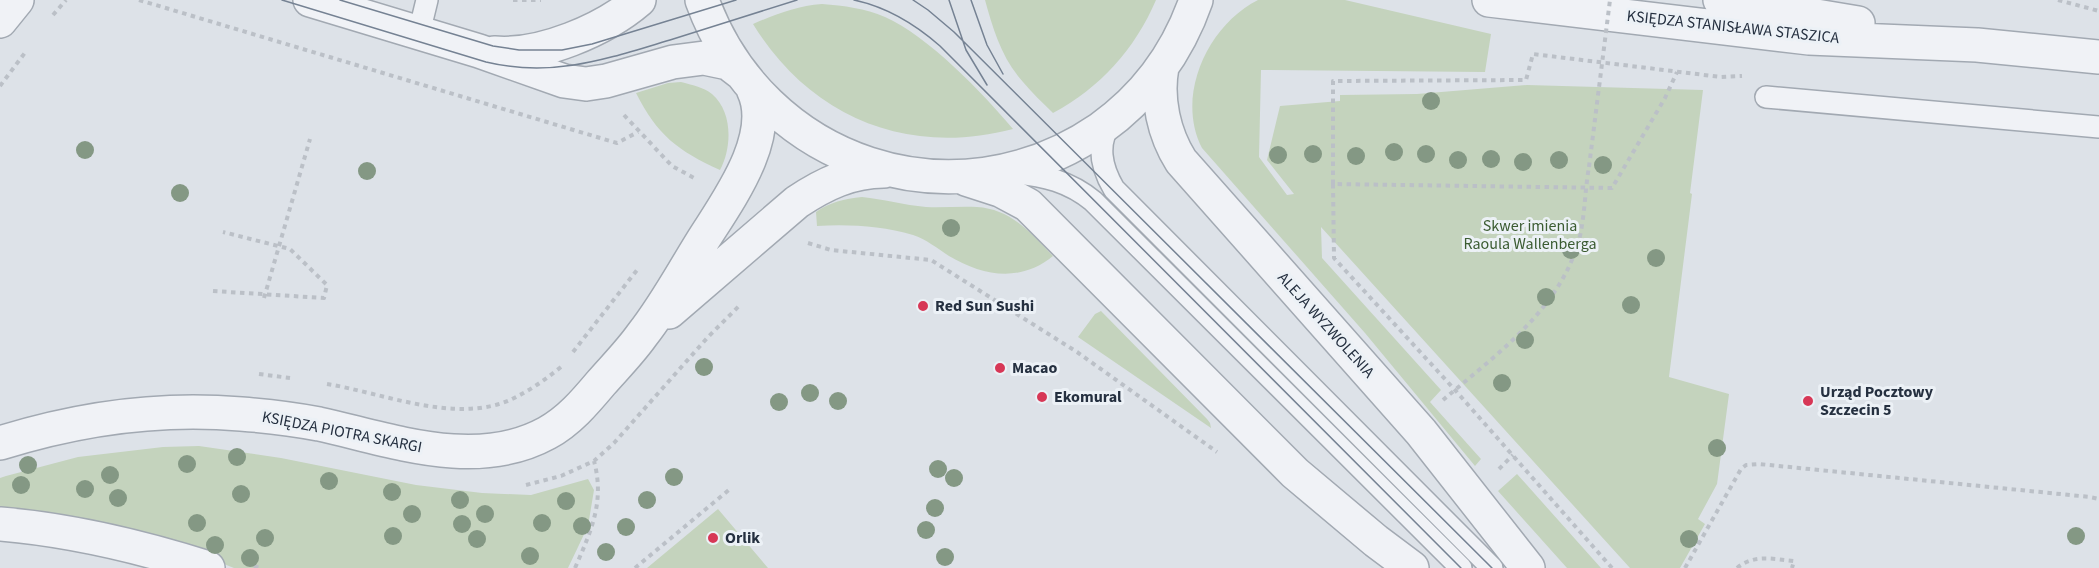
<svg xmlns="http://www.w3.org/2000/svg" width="2099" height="568" viewBox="0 0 2099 568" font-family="'Source Sans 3',sans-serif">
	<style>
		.green { fill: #c4d3bd }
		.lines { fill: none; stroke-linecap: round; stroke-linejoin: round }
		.service-casing { stroke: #a2a9b2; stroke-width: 24 }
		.minor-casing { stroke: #a2a9b2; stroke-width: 36 }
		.tertiary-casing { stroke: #a2a9b2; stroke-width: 36 }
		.path { stroke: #bbc0c7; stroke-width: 4; stroke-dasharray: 4.5 4.5; stroke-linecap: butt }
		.service { stroke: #f0f2f6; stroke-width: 21 }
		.minor { stroke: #f0f2f6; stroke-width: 33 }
		.tertiary { stroke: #f0f2f6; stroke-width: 33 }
		.tram { stroke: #758293; stroke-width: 1.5 }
		.path-bridge { stroke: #bbc0c7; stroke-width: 4; stroke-dasharray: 4.5 4.5; stroke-linecap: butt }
		.tree { fill: #849884 }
		.poi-dot { fill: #d73756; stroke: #ecf1f6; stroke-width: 2 }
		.labels { text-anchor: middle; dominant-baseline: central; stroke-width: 6; stroke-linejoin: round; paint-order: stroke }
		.street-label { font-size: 16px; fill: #253040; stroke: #ecf1f6 }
		.park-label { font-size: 16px; fill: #3b5c32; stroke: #ecf1f6 }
		.poi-label { font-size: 16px; font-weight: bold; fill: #253040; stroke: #ecf1f6; text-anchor: start }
	</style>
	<rect width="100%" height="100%" fill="#dde2e8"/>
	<!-- green -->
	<path class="green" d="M985,0H1156C1135,49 1100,88 1053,113C1043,103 1032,93 1023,82C1002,59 993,29 985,0Z
		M1258,0H1345L1491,34L1485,72L1261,70L1259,157L1287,195L1294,194L1267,160L1280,106L1340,101V95L1417,94L1527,85L1703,90L1690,193L1692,194L1669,377L1729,394L1717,484L1698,519L1705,524L1680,568H1630L1321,227L1322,258L1441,390L1430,402L1481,459L1475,466L1365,333L1202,148C1175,96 1208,25 1258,0Z
		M822,4C844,6 865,8 885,17C928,36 983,93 1013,129C907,157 810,117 753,24C776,14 797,6 822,4Z
		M681,82C692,85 703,87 712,94C733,112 732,148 720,170C678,151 657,135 636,93L668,83Z
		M862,197C883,199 904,205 926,207C943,208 960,206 977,207C1011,209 1031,233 1053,256C1020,283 983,276 949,256C938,249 926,239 913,235C882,226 849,224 817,226L816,212C830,202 844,199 862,197Z
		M1101,311L1207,419L1210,423L1211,428L1078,337L1095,314Z
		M199,446L281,458L416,485L482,493L531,495L588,479L594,490L588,526L568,568H234L219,562L0,511V478L6,476L78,457L163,447Z
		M1517,474L1601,568H1567L1498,491Z
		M718,509L768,568H647Z"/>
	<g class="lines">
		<defs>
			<path id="service" d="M419,33L427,0
				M1766,97L2099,127
				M1111,121C1096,144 1101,167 1114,189L1492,568
				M1014,173C1044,175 1070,182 1093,201L1461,568"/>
			<path id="minor" d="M0,21L17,0
				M0,524C72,530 139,546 208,568"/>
			<path id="tertiary" d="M310,0L479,51L564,81L586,84L606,81L673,62L704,58L728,63L741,73
				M702,0C762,165 954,229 1100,129C1145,97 1178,52 1196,0
				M1489,0L1809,38L1977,45L2099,57
				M1720,0L1858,23
				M494,53C541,57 604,30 639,0
				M1162,67C1156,99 1164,134 1181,161L1421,432L1528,568
				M966,179L1000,190L1028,205L1295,473L1376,541L1412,568
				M669,312L797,202C824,184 851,171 884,171
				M0,443C77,419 161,407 241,414C267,416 293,419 319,424C392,440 476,472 547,433C569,421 585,402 601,383C615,367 630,352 642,335C665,306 683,272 703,240C727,202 776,136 753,89"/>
		</defs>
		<!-- service casing -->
		<use href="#service" class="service-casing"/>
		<!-- minor casing -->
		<use href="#minor" class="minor-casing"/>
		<!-- tertiary casing -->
		<use href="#tertiary" class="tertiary-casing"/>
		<!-- path -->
		<path class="path" d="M139,0L617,143L638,132
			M513,0H541
			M2058,0L2099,11
			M53,15L66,0
			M0,86L27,50
			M624,115L672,166L696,179
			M1333,184V81L1526,80L1533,54L1721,77L1742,76
			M808,243L831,250L931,260L1077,352L1217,452
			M213,291L324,298L327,285L290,249L223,232
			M264,298L310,139
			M573,352L637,270
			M259,374L290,378
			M327,384C383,393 455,424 510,400C529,391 545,380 561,367
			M1443,400C1497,354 1562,308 1580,236C1585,213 1585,189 1589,167
			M1499,469L1513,455
			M526,485L561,476L594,461L614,443L708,337L740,305
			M246,562L259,568
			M575,568C591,531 605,502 594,461
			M635,568L730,489
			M1612,568L1455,390L1334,258L1333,184L1612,188L1665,98L1677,72
			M1685,568L1741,469L1746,465L1759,464L2090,497L2099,499
			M1737,568C1754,554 1773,559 1794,561L1792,568"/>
		<!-- service -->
		<use href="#service" class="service"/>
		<!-- minor -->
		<use href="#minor" class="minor"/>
		<!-- tertiary -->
		<use href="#tertiary" class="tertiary"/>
		<!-- tram -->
		<path class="tram" d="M282,0L486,62C553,78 606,59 670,40C712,27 755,13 797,0
			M340,0L493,46L519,50H562L592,44L736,0
			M854,0C887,7 915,24 940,46L1461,568
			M913,0L928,10L954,32L1492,568
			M949,0L966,50L987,85
			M971,0L987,45L1003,74"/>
		<!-- path-bridge -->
		<path class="path-bridge" d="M1589,167L1610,0"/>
	</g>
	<!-- trees -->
	<g class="tree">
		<circle cx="1431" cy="101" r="9"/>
		<circle cx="85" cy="150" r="9"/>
		<circle cx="1394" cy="152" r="9"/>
		<circle cx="1313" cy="154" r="9"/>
		<circle cx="1426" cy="154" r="9"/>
		<circle cx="1278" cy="155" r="9"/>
		<circle cx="1356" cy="156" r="9"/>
		<circle cx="1491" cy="159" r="9"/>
		<circle cx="1458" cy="160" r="9"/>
		<circle cx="1559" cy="160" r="9"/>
		<circle cx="1523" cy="162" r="9"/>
		<circle cx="1603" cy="165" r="9"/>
		<circle cx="367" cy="171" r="9"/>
		<circle cx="180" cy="193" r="9"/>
		<circle cx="951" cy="228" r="9"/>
		<circle cx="1571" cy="250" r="9"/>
		<circle cx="1656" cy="258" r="9"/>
		<circle cx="1546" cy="297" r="9"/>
		<circle cx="1631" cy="305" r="9"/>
		<circle cx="1525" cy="340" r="9"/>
		<circle cx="704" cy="367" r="9"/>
		<circle cx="1502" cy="383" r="9"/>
		<circle cx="810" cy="393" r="9"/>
		<circle cx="838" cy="401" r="9"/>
		<circle cx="779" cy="402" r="9"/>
		<circle cx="1717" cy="448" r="9"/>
		<circle cx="237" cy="457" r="9"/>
		<circle cx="187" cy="464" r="9"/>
		<circle cx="28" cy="465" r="9"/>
		<circle cx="938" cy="469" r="9"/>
		<circle cx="110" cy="475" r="9"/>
		<circle cx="674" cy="477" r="9"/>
		<circle cx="954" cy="478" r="9"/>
		<circle cx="329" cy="481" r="9"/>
		<circle cx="21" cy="485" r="9"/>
		<circle cx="85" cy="489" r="9"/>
		<circle cx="392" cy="492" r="9"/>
		<circle cx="241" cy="494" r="9"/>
		<circle cx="118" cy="498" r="9"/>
		<circle cx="460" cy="500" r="9"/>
		<circle cx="647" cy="500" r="9"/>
		<circle cx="566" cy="501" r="9"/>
		<circle cx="935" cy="508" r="9"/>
		<circle cx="412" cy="514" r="9"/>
		<circle cx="485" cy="514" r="9"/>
		<circle cx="197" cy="523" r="9"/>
		<circle cx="542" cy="523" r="9"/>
		<circle cx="462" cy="524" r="9"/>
		<circle cx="582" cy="526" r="9"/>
		<circle cx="626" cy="527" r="9"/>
		<circle cx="926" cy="530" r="9"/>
		<circle cx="393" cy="536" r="9"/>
		<circle cx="2076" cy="536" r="9"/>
		<circle cx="265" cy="538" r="9"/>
		<circle cx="477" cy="539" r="9"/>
		<circle cx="1689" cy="539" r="9"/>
		<circle cx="215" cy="545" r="9"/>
		<circle cx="606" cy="552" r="9"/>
		<circle cx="530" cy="556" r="9"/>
		<circle cx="945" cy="557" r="9"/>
		<circle cx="250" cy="558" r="9"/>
	</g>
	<!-- markers -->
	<g class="poi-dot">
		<circle cx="923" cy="306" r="6"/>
		<circle cx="1000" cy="368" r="6"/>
		<circle cx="1042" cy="397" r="6"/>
		<circle cx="1808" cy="401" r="6"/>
		<circle cx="713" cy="538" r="6"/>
	</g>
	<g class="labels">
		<!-- street labels -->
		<g class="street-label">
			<text transform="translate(1733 27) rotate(6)">KSIĘDZA STANISŁAWA STASZICA</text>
			<text transform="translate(1326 325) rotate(48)">ALEJA WYZWOLENIA</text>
			<text transform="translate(342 432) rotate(11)">KSIĘDZA PIOTRA SKARGI</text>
		</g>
		<!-- park labels -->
		<g class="park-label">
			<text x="1530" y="226">Skwer imienia<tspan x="1530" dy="18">Raoula Wallenberga</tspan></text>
		</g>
		<!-- poi labels -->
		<g class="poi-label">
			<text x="935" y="306">Red Sun Sushi</text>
			<text x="1012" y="368">Macao</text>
			<text x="1820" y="392">Urząd Pocztowy<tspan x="1820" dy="18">Szczecin 5</tspan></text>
			<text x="1054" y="397">Ekomural</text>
			<text x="725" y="538">Orlik</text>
		</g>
	</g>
</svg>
